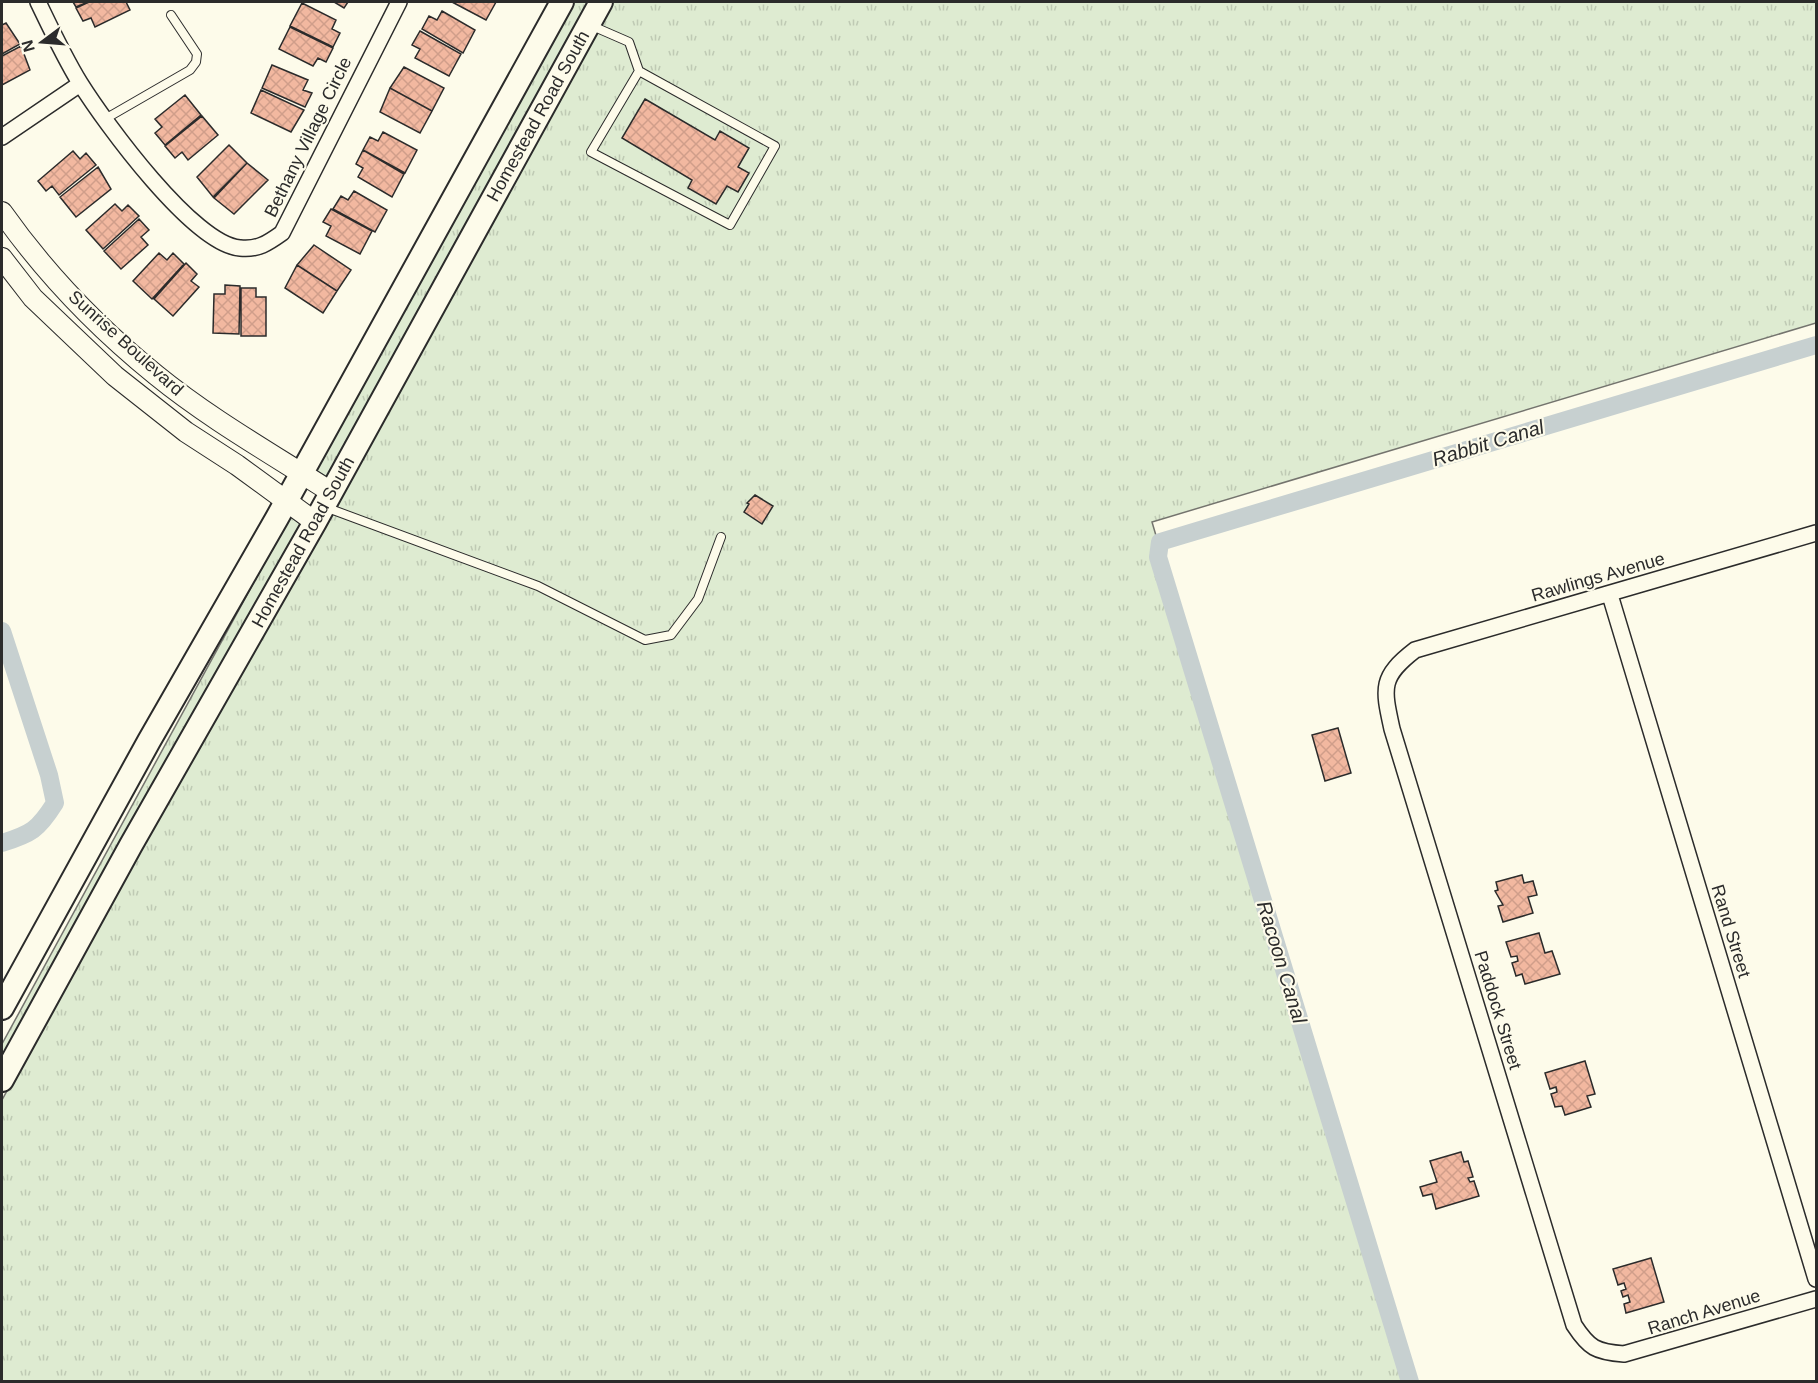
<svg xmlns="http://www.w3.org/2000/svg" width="1818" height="1383" viewBox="0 0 1818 1383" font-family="Arial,sans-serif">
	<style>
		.grass { fill: url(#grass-tufts); stroke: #74746e; stroke-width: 1.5 }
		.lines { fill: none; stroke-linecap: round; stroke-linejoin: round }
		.canal { stroke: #c7d0d0; stroke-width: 18 }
		.building { fill: url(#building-cross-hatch); stroke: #2b2b2b; stroke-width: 1.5 }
		.service-casing { stroke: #2b2b2b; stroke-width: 10 }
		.minor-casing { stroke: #2b2b2b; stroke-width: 18 }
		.tertiary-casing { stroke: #2b2b2b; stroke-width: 22 }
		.secondary-casing { stroke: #2b2b2b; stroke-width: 26 }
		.service { stroke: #fdfbea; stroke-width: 8 }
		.minor { stroke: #fdfbea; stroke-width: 15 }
		.tertiary { stroke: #fdfbea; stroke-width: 20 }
		.secondary { stroke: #fdfbea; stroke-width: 22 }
		.labels { text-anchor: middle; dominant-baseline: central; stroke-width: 4.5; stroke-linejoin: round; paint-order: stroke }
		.street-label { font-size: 18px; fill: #2b2b2b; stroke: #fdfbea }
		.water-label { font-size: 20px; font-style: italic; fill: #2b2b2b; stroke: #fdfbea }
	</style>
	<defs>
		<pattern id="grass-tufts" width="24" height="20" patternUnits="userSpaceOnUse" patternTransform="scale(1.5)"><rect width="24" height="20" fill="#deebd1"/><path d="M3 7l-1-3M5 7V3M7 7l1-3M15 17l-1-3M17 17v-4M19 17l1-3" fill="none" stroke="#bfcab4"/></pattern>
		<pattern id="building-cross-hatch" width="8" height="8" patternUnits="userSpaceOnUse" patternTransform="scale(1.5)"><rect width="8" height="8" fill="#f2b8a0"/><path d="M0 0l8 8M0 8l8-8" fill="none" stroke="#d09e8a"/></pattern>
	</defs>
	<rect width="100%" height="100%" fill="#fdfbea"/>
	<!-- grass -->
	<path class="grass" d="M573,2H590L328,478L315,470Z
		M612,2H1816V323L1152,522L1405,1381L2,1382V1100L140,849L329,521L327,519Z
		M290,516L302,525L2,1060V1044Z"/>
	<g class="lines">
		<!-- canal -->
		<path class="canal" d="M2,631L49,775L55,803C38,830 31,834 2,843
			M1410,1382L1158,557L1160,542L1816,345"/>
	</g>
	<!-- building -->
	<path class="building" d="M73,2H88L76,7Z
		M89,2H126L130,10L95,27L91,18L83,21L76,8Z
		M334,2H348L344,8Z
		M452,2H496L486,20Z
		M302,3L336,20L332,29L340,33L333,47L290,26Z
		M442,11L475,30L463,53L422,29L429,16L437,20Z
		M6,23L20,44L2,54V25Z
		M290,27L333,48L326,62L318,58L313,66L279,49Z
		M420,31L461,54L449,76L415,58L420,49L412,45Z
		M21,46L30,70L2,85V56Z
		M272,65L308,80L303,90L312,93L305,107L262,88Z
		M404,67L444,88L432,111L390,88Z
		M390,88L432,111L420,133L380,112Z
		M261,90L304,110L291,132L251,113Z
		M185,95L201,115L165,145L155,133L162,127L155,119Z
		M645,99L715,140L720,131L749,148L738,167L749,173L738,192L727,186L716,204L688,188L692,180L622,138Z
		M202,116L218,135L188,160L182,152L175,158L165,146Z
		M383,132L417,150L405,173L363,150L370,137L378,141Z
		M229,145L247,163L213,197L197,177Z
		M363,150L404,174L392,197L358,177L363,168L356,164Z
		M73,151L80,159L86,153L96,165L59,195L52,186L46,191L38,181Z
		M247,163L268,180L234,214L214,198Z
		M98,167L111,189L76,217L60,197Z
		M354,191L387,210L375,232L333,209L341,196L348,200Z
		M115,204L122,211L128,205L139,216L103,249L86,230Z
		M331,209L372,231L360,254L326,236L331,226L323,222Z
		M139,219L149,230L141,237L148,245L121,269L104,251Z
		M314,245L351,270L337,291L297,265Z
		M159,253L167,260L173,253L184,264L152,299L133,281Z
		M186,263L197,274L191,281L199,287L173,316L154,299Z
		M297,265L337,291L323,313L285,288Z
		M225,285L240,286L239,334L213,333L214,294H225Z
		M241,288H256V297H266V336H241Z
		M755,495L773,506L762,524L744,512L749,504L747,503Z
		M1338,728L1351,773L1325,781L1312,735Z
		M1522,875L1524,883L1533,881L1537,895L1528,897L1533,913L1503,922L1498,906L1503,905L1495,891L1498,890L1496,882Z
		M1539,933L1545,953L1552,951L1560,974L1525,984L1522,974L1516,976L1512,963L1518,961L1517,956L1511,957L1506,942Z
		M1585,1061L1595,1094L1587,1096L1591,1107L1565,1115L1562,1106L1555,1107L1551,1094L1557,1092L1556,1087L1550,1089L1545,1073Z
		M1461,1152L1464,1162L1468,1161L1473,1177L1468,1178L1470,1182L1474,1181L1479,1196L1436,1209L1432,1194L1423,1196L1420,1187L1437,1182L1430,1161Z
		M1651,1258L1664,1302L1626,1313L1624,1304L1630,1302L1628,1295L1623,1297L1621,1291L1626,1289L1624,1283L1618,1285L1613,1269Z"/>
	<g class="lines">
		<defs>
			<path id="service" d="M590,25L629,42L639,71L775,146L730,225L591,152L639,71
				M105,119L190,70L196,62L197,54L171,15
				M325,507L538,586L645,640L671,635L698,599L721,537"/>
			<path id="minor" d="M38,2C51,29 64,57 80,83C105,123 194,245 240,248C258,250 268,243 282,233L399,2
				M2,137L80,84
				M1816,533L1415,650C1380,677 1383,688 1392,729L1574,1325C1589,1348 1596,1352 1624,1354L1816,1299
				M1610,595L1816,1279"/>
			<path id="tertiary" d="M2,212C45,273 98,328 156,375C210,419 272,454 331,492
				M2,258L33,298L115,376L186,432L237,465L315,522"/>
			<path id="secondary" d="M2,1008L149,741L277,518L562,2
				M2,1080L131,845L315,522L601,2"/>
		</defs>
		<!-- service casing -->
		<use href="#service" class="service-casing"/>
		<!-- minor casing -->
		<use href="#minor" class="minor-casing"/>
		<!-- tertiary casing -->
		<use href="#tertiary" class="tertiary-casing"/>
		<!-- secondary casing -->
		<use href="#secondary" class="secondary-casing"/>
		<!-- service -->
		<use href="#service" class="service"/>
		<!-- minor -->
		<use href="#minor" class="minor"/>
		<!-- tertiary -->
		<use href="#tertiary" class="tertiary"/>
		<!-- secondary -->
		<use href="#secondary" class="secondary"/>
	</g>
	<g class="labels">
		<!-- street labels -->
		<g class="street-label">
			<text transform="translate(538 116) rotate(-61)">Homestead Road South</text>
			<text transform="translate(308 137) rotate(-64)">Bethany Village Circle</text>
			<text transform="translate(126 343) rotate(42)">Sunrise Boulevard</text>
			<text transform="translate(303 542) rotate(-61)">Homestead Road South</text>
			<text transform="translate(1598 577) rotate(-16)">Rawlings Avenue</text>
			<text transform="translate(1731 931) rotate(73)">Rand Street</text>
			<text transform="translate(1498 1010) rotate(73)">Paddock Street</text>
			<text transform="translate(1704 1312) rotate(-17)">Ranch Avenue</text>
		</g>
		<!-- water labels -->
		<g class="water-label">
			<text transform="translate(1488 443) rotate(-17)">Rabbit Canal</text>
			<text transform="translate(1282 962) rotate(73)">Racoon Canal</text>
		</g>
	</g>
	<!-- border -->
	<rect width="1818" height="1383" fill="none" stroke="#2b2b2b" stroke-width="6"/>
	<!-- north arrow -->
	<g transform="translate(42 42) rotate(254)" stroke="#fdfbea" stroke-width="4.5" paint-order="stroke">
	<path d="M0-4.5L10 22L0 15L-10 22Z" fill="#2b2b2b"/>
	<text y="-9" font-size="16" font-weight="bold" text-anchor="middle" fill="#2b2b2b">N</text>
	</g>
</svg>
